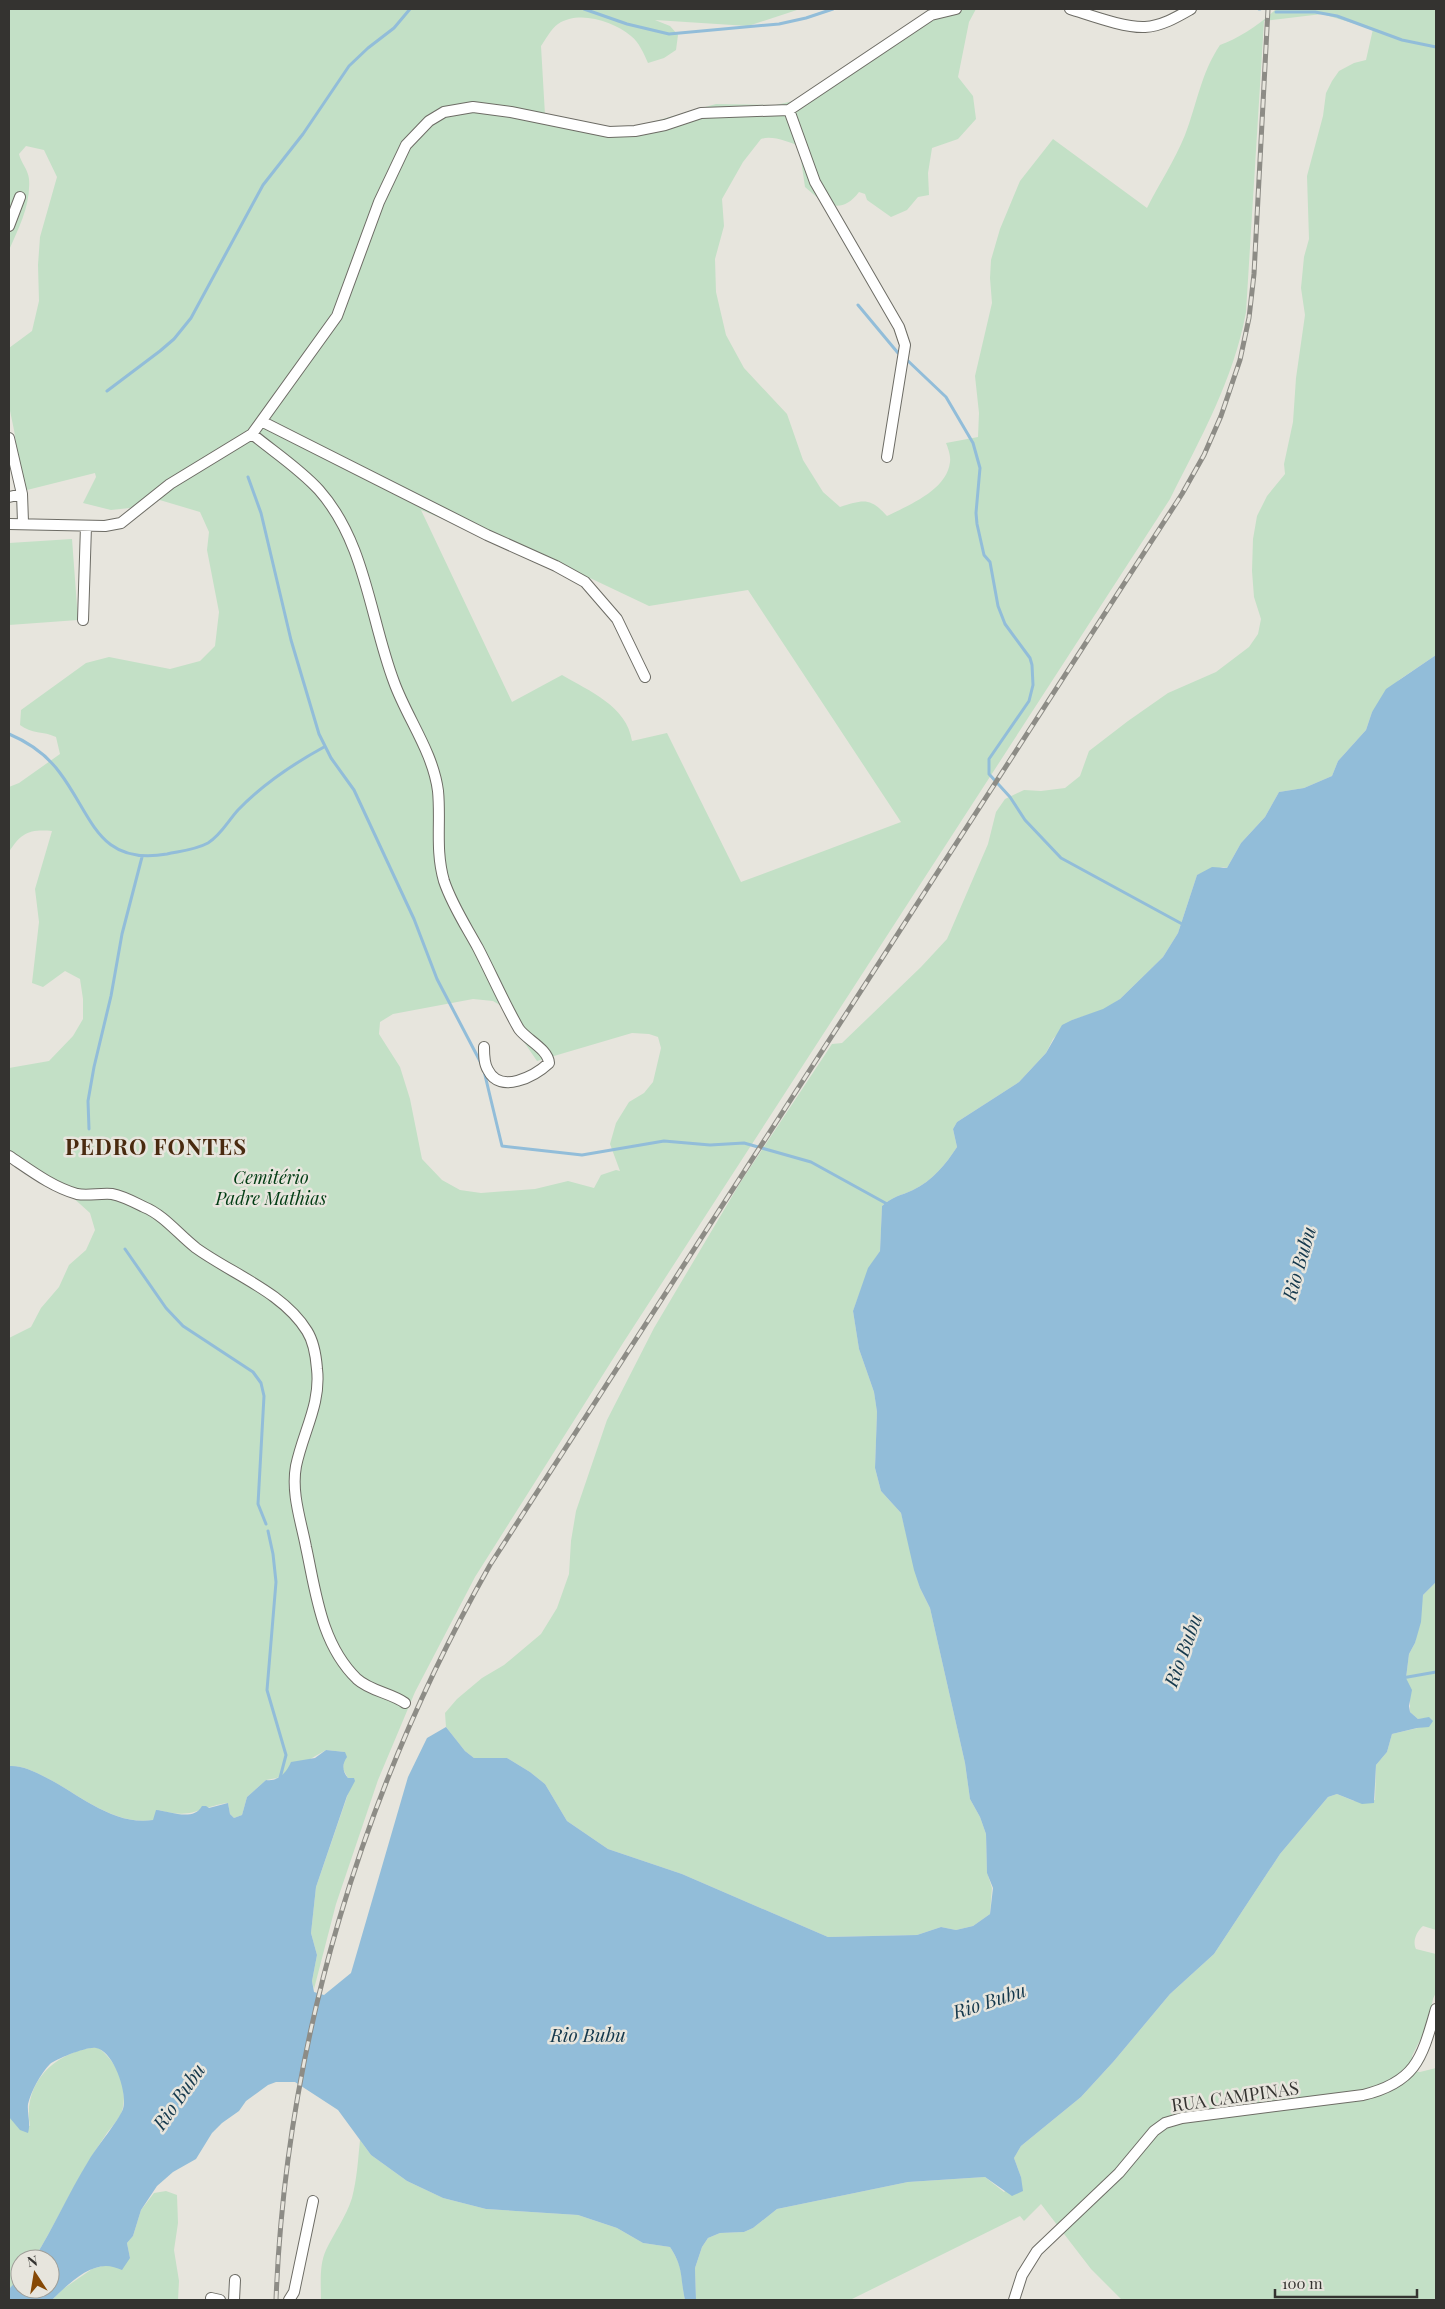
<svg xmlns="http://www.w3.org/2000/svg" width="1445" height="2309" viewBox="0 0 1445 2309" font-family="'Playfair Display',serif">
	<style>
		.green { fill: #c3e0c6; fill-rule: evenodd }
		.water { fill: #92bdd9 }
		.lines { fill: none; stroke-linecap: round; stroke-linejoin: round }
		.stream { stroke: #92bdd9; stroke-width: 3 }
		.minor-casing { stroke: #6d6c65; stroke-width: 12 }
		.minor { stroke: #fff; stroke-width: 10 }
		.rail-casing { stroke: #8d8c86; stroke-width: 5 }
		.rail { stroke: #e7e5dd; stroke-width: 3; stroke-dasharray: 9; stroke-linecap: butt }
		.labels { text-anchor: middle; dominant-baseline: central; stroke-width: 5; stroke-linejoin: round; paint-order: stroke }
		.park-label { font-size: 18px; font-style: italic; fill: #003c13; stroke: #e7e5dd }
		.street-label { font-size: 18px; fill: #343330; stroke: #e7e5dd }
		.water-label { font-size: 19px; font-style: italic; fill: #14384c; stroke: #e7e5dd }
		.district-label { font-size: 22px; font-weight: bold; letter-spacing: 1px; fill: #492a0f; stroke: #e7e5dd }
	</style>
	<rect width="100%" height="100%" fill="#e7e5dd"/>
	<!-- green -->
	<path class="green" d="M9,9H800L748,26L655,20L670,26L678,35L676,50L664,58L648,63C644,54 639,42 631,36C613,21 579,10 558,24C551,29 546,39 541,46L545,115L573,123L596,124L601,128L627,129L716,104L776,105L798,100L941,9H976L969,22L958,77L973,96L976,119L958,139L932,148L928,173L929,195L918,197L907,210L891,217L867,200L865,194L859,192C840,217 823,203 805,187L799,146C789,142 772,135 761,139L743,162L722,199L724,226L715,259L716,292L726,335L744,368L787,414L803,460L823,492L840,507C863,500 870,497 887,516C909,505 947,490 950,462C951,456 948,448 946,443L978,437L979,413L975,376L992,303L990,278L991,260L1000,229L1020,181L1053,139L1147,208C1159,184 1175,160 1185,135C1197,104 1201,73 1220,45C1238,39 1262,23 1276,9H1436V655L1399,680L1372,712L1366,730L1338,761L1332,776L1304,788L1279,792L1265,817L1241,843L1227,868L1223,867L1197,875L1178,933L1163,957L1120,999L1103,1010L1072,1020L1053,1039L1046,1053L1019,1082L957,1122L953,1129L957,1147C946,1164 932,1181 913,1190C900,1196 893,1196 882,1206L880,1251L869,1268L853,1311L859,1349L874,1392L877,1412L875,1468L881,1491L901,1513L920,1588L930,1608L965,1763L970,1799L980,1817L986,1834L987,1872L992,1888L990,1914L973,1926L956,1930L941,1927L917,1935L828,1937L682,1874L608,1849L567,1821L545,1784L530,1772L507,1758H474L465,1751L446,1727L445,1713L457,1699L482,1678L504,1665L541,1634L557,1608L569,1574L571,1541L576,1511L607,1420L654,1328L740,1183L832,1044L842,1043L921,967L947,939L988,844L996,812L1005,799L1024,790L1041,791L1065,788L1080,776L1089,751L1128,721L1168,693L1216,672L1249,647L1258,634L1261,619L1254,597L1252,571L1253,539L1257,516L1267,496L1285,474L1284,464L1293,422L1296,378L1305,315L1301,288L1304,257L1309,239L1307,176L1323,116L1326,93L1332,81L1339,71L1354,63L1366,60L1373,29L1322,14L1264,21L1246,312C1234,379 1200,439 1170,499L623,1343L475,1577L415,1692L378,1780L336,1904L314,1989L312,1981L317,1955L311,1933L316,1887L349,1791L348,1778L343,1769L345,1752L326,1750L277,1778L266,1780L247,1797L242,1815L234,1818L230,1814L228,1803C198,1807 193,1820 159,1810L154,1820C113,1826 79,1794 45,1777C34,1771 21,1765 9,1766V1338L31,1327L41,1308L59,1287L69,1265L86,1250L95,1230L90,1213L70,1195L9,1150V1068L49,1061L73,1036L83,1019V999L80,979L65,971L43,987L32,983L39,922L35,889L52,831C29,829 21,833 9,852V787L19,783L60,754L56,737C44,731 31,734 20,725L21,710L86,663L109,657L170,669L200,661L215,646L219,612L207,550L209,532L200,512L153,498L130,508L111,510L83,503L96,477L95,473L23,491L14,430L9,406V348L32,331L39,301L38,265L40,237L57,177L44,150L26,146L19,154C21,163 28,169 29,179C31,204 19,228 9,250ZM421,510L590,578L649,606L748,590L901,822L741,882L667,733L632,741C627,706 589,691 562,675L512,702ZM473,999L493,1001L510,1011L524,1042L537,1061L632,1033L649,1034L658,1037L661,1048L653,1082L644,1093L629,1102L616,1123L610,1144L620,1171L616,1170L601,1175L594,1188L568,1181L535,1189L481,1193L460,1190L442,1180L422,1159L410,1099L400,1067L379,1034L380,1022L393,1014Z
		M72,539L78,620L9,625V543Z
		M1436,1582V1930L1423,1926C1417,1931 1412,1941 1416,1949L1436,1954V1992L1433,1999L1427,2026L1412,2056L1413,2071L1420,2072L1436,2068V2300H1122L1091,2269L1041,2204L1024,2221L1020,2216L850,2300H696L695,2268L702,2247L708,2238L720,2233L744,2232L753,2228L777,2209L908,2182L985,2177L1004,2192L1021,2177L1014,2158L1021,2146L1081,2097L1114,2061L1170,1994L1214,1954L1280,1854L1328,1797L1337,1794L1354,1801L1375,1800L1376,1765L1387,1752L1392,1734L1422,1727L1429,1718L1418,1719L1410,1712V1699L1406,1678L1409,1654L1415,1643L1423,1595Z
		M97,2047C116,2060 127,2085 123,2107C122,2117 110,2128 105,2136C78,2175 59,2218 34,2259H20V2277L9,2289V2117L30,2126C22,2082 56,2051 97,2047Z
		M360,2140L371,2155L407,2181L443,2198L486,2209L578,2215L617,2228L643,2243L670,2247C685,2270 680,2277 685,2300H321C321,2284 319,2265 326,2250C334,2233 346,2217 352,2198C357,2179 358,2160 360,2140Z
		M166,2191L177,2195L178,2223L174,2250L179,2281L178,2300H52L63,2289L92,2269L130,2258L127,2243L133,2236L141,2210L154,2193Z"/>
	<!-- water -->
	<path class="water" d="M1436,655V1582L1423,1595L1421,1622L1415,1643L1409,1654L1406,1678L1412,1690L1409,1706L1410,1712L1418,1719L1429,1717L1433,1721L1429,1727L1417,1728L1392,1734L1387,1752L1376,1765L1374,1803L1362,1804L1337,1794L1328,1797L1280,1854L1214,1954L1170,1994L1114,2061L1081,2097L1021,2146L1014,2158L1021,2177L1023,2191L1012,2196L985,2177L908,2182L777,2209L753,2228L744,2232L720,2233L708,2238L702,2247L695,2268L696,2300H685C680,2278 684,2268 670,2247L643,2243L617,2228L578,2215L486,2209L443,2198L407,2181L371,2155L338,2110L295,2082H276L268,2085L246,2101L239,2111L222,2123L212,2133L196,2159L173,2172L157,2186L141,2210L133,2236L127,2243L130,2258L122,2270C117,2268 111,2266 106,2266C86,2266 65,2287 52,2300H9V2289L20,2277V2289H50V2259H34C54,2227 69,2192 89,2160C96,2148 119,2120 123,2109C128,2094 114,2051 96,2048C88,2046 56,2059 50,2064C41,2073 31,2091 28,2104C27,2114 31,2123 28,2133L20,2130L9,2117V1766C21,1765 34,1771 45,1777C79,1794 113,1826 153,1820L156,1810C170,1811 193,1822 202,1806H206L209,1808L228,1803L230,1814L234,1818L242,1815L247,1797L266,1780C278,1782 287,1772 291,1762L315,1758L326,1750L345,1752L347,1757C342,1764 342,1771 348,1778H354L355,1781L347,1796L316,1887L311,1933L317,1955L312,1981L314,1992L324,1995L351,1973L408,1777L427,1738L446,1727L465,1751L474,1758H507L530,1772L545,1784L567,1821L608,1849L682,1874L828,1937L917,1935L941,1927L956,1930L973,1926L990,1914L993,1888L987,1873L986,1834L980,1817L970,1799L965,1763L930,1608L920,1588L914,1570L901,1513L881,1491L875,1468L877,1412L874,1392L859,1349L853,1311L868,1268L880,1251L882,1206C893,1196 900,1196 913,1190C932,1181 946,1164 957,1147L953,1129L957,1122L1019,1082L1046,1053L1062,1025L1072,1020L1103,1009L1120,999L1163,957L1178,933L1197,875L1212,867L1227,868L1241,843L1265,817L1279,792L1304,788L1332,776L1338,761L1366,730L1372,712L1386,689Z"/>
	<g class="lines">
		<!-- stream -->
		<path class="stream" d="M584,9L627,24L669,34L779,24L806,18L833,9
			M1259,9H1260
			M1276,12H1315L1337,16L1402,40L1436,47
			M858,305L898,353
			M906,359L946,397L973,443L980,468L976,513L977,524L984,555L990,562L998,606L1005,624L1030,658L1032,665L1033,685L1029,701L989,759V774L1010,797L1025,820L1061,858L1184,925
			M107,391L160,351L174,339L191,318L263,185L303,134L349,66L368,48L394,28L410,9
			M248,477L261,513L291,640L319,734L331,758L354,790L414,919L437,979L482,1065
			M9,734C28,742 47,755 60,773C93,817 98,866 167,854C181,851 195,850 208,843C221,835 228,821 238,810C263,784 293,764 324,747
			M484,1071L502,1146L582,1155L664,1141L710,1145L744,1143L811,1162L889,1205
			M89,1129L88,1101L94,1067L111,996L122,934L142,857
			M125,1249L166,1308L183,1326L253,1372L261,1383L264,1396L258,1504L266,1524
			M268,1531L273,1554L276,1582L267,1690L286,1755L280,1778
			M1402,1678L1436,1672"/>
		<defs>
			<path id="minor" d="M1070,9C1090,15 1124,28 1145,27C1162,26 1177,17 1191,9
				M789,110L815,182L899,327L905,345L887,457
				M9,226L20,197
				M263,422L487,535L556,566L585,582L617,619L645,677
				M252,434C274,452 300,469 319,490C366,543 370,619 394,682C407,718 433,752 438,791C441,821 435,850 444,881C452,905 466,926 478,948C492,975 504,1003 519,1029C527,1040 548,1049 549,1063C535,1076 500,1095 488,1070C484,1064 484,1055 484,1047
				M9,438L22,494L23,522
				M9,497L22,494
				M9,524L105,526L121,523L170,484L252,434L337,316L379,202L406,145L429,121L444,112L473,107L511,112L609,132L635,131L665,125L701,113L789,110L931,15L956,9
				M83,620L86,526
				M9,1156C30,1170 52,1187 77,1194C88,1196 100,1193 112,1194C123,1196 134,1202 144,1207C164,1215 179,1235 196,1248C232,1274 283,1292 307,1331C314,1342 316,1356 317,1369C321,1404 303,1432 296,1466C291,1493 301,1521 306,1547C316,1593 321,1644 357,1679C370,1691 391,1693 405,1703
				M211,2298L220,2300
				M234,2300L235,2280
				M289,2300L294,2292L313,2201
				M1014,2300L1022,2275L1037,2251L1119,2173L1154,2131L1165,2123L1182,2118L1363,2095C1417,2082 1422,2057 1436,2009"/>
		</defs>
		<!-- minor casing -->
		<use href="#minor" class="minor-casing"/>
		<!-- minor -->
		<use href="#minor" class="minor"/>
		<defs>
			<path id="rail" d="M276,2300C286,2042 363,1789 490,1565L1182,494L1204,455L1221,416L1240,360L1249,318L1254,274L1268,9"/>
		</defs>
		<!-- rail casing -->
		<use href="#rail" class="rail-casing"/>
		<!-- rail -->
		<use href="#rail" class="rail"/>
	</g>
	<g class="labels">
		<!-- park labels -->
		<g class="park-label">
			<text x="271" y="1177">Cemitério<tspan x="271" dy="21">Padre Mathias</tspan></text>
		</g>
		<!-- street labels -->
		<g class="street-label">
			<text transform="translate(1235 2096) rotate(-8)">RUA CAMPINAS</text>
		</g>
		<!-- water labels -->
		<g class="water-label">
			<text transform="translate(1298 1263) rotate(-74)">Rio Bubu</text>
			<text transform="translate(1182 1650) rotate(-70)">Rio Bubu</text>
			<text transform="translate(989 2000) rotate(-18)">Rio Bubu</text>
			<text x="588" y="2034">Rio Bubu</text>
			<text transform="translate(178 2096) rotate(-55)">Rio Bubu</text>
		</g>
		<!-- district labels -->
		<g class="district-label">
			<text x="156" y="1146">PEDRO FONTES</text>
		</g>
	</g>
	<!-- border -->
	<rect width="1445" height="2309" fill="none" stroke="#343330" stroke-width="20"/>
	<!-- north arrow -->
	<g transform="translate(35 2274) rotate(348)"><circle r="24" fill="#e7e5dd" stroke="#9f9e98"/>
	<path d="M0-4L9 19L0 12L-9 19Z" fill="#864906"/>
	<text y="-8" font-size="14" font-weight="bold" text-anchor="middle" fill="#343330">N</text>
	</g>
	<!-- scale -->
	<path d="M1275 2289v8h142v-8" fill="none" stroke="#343330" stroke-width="2.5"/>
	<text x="1282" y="2289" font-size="15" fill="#343330" stroke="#e7e5dd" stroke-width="4" paint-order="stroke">100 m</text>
</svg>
